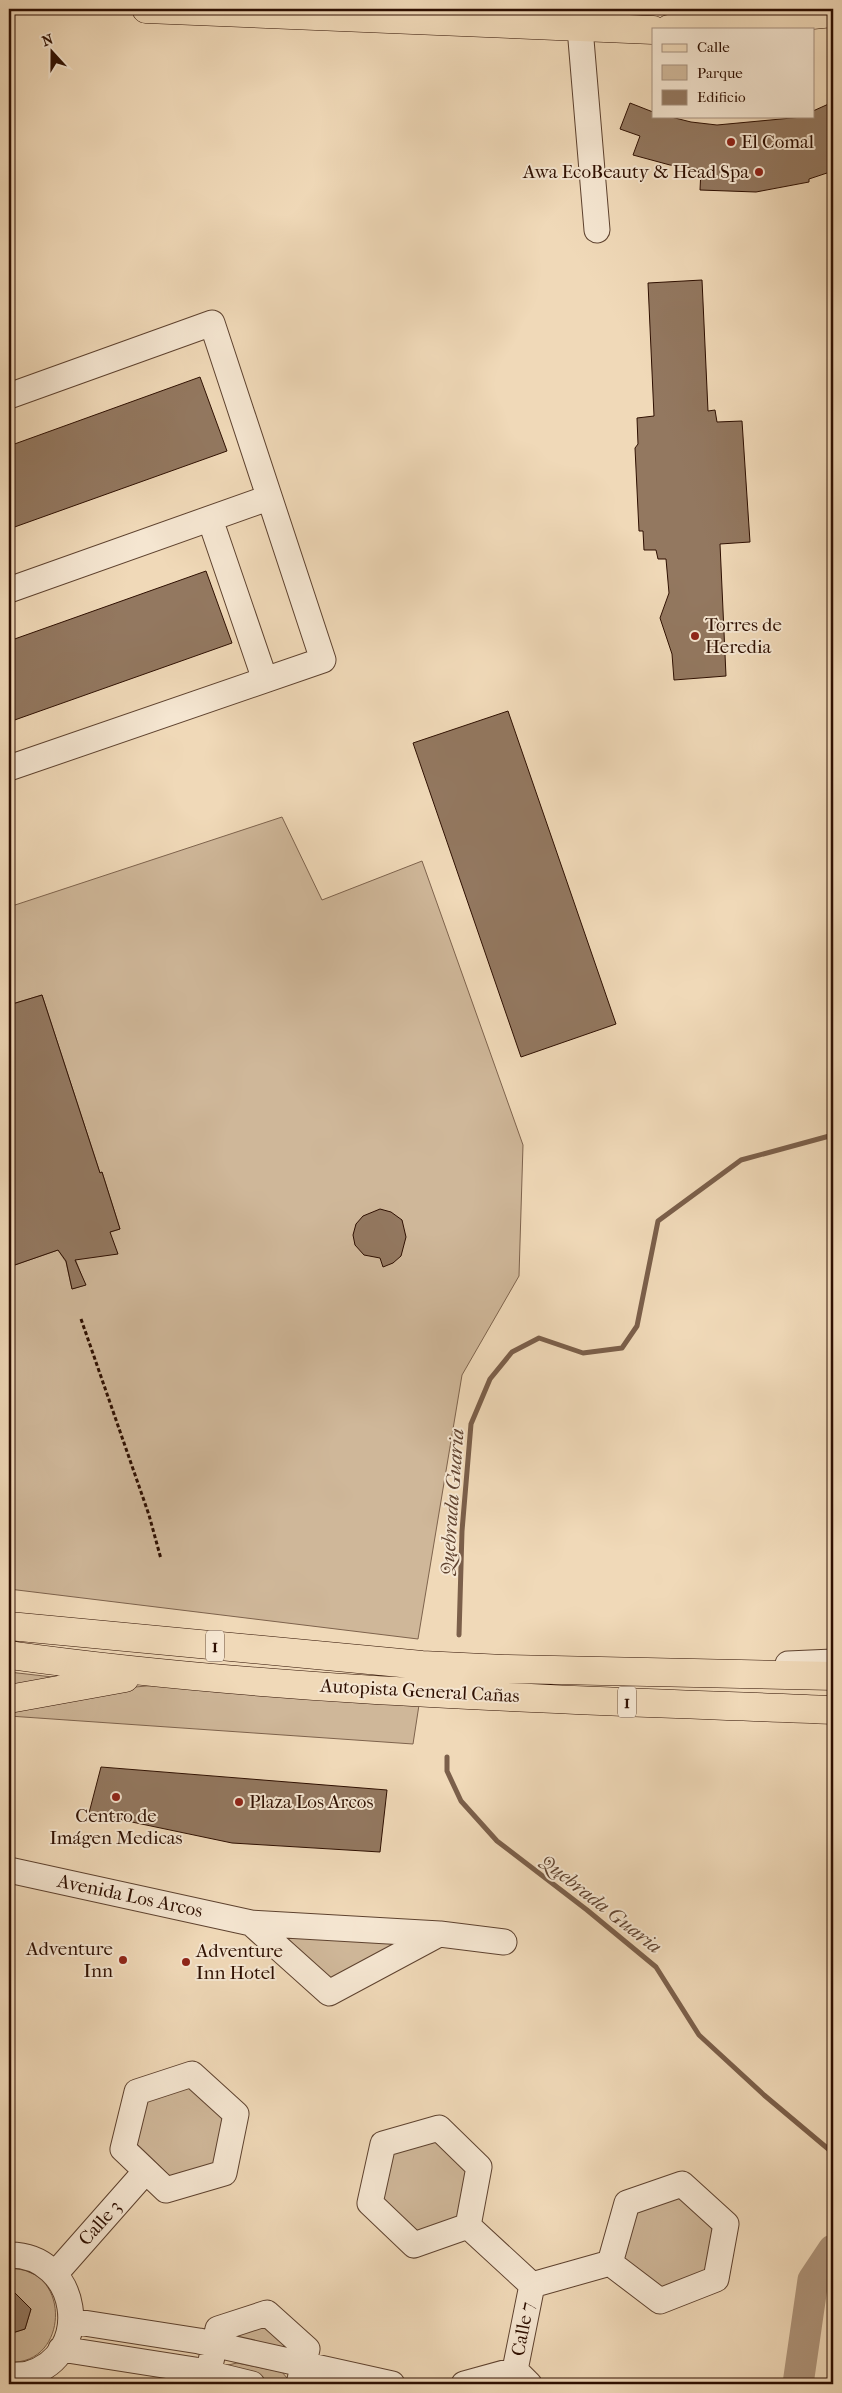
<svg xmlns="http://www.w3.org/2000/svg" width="842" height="2393" viewBox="0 0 842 2393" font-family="'IM FELL French Canon',serif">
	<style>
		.green { fill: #cfb799; stroke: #7e634d }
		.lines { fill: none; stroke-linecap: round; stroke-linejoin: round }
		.stream { stroke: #7b5f4a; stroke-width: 5 }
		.river { stroke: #ae947a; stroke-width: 31 }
		.building { fill: #937860; stroke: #2e0f01 }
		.minor-casing { stroke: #5e422f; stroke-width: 27 }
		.major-casing { stroke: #2e0f01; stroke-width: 29 }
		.highway-casing { stroke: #2e0f01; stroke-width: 29 }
		.path { stroke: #2e0f01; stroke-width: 3; stroke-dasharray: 4 2.5; stroke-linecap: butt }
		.minor { stroke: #f5e6d1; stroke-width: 25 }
		.major { stroke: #f0d9b8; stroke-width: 28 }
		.highway { stroke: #f0d9b8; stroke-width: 28 }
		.poi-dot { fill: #8f2418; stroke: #f5e6d1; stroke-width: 2 }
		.labels { text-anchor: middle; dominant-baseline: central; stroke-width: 4; stroke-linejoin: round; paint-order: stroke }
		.shield { fill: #f5e6d1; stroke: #6a503f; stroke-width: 1 }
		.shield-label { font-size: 18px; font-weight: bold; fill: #2e0f01 }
		.poi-label { font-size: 19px; fill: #2e0f01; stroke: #f5e6d1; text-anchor: start }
		.street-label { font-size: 19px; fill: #2e0f01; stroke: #f5e6d1 }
		.water-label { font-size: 20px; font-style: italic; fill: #614431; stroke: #f5e6d1 }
	</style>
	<rect width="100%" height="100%" fill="#f0d9b8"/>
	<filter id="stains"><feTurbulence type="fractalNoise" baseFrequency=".004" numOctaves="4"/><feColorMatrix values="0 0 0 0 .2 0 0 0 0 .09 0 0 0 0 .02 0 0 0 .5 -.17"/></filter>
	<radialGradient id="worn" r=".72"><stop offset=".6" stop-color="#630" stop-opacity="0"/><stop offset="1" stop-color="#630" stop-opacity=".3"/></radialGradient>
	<!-- green -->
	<path class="green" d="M282,817L322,900L422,861L523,1145L519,1276L462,1375L418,1639L9,1589V1267L58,1250L66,1262L72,1289L85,1285L70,1245L120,1229L102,1172L100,1173L42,995L9,1005V907Z
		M9,1672L79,1680L9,1691Z
		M167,1684L419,1705L413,1744L9,1716V1706L104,1690Z
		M285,1935L401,1942L332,1980L322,1977Z
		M189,2085L225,2113L216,2164L171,2177L136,2143L145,2102Z
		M434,2139L471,2171L461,2220L415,2233L379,2199L389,2155Z
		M678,2197L716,2227L708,2271L660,2288L624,2258L635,2212Z
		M9,2269C72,2265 70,2366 9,2362V2334L25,2329L31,2309L13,2292Z
		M265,2323L292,2349L232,2342V2333Z
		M237,2363L282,2372L287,2378L281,2383L232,2373L228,2365Z"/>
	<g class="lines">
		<!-- stream -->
		<path class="stream" d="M459,1635L462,1531L471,1424L490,1379L512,1352L539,1338L583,1353L622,1348L637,1326L658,1221L741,1160L833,1135
			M447,1757V1771L461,1801L497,1841L587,1910L656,1967L699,2035L764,2095L833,2153"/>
		<!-- river -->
		<path class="river" d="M798,2384L813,2280L833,2250"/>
	</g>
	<!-- building -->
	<path class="building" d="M833,102V171L809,179V182L756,192L700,190L701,169L670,165L633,155L640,136L620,129L630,103L653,112V116H667L691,122L717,125L813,116V111Z
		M702,280L708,411L715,410L717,422L742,421L750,542L720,544L726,676L674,680L672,654L660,618L669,593L666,559H658L656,550H644L643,531H639L635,448L638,444L637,418L654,416L648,283Z
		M200,377L227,451L9,529V446Z
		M206,571L232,643L9,722V641Z
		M508,711L616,1024L521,1057L413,743Z
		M42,995L100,1173L102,1172L120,1229L110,1232L118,1254L75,1260L86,1285L72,1289L66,1261L58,1250L9,1267V1005Z
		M380,1209L391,1212L402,1220L406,1237L401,1256L393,1263L383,1267L380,1258L364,1255L355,1245L353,1235L356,1224L363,1216Z
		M101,1767L387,1790L380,1852L232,1843L89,1813Z
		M9,2287L31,2309L25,2329L9,2334Z"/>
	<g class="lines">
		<defs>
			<path id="minor" d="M580,28L597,230
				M9,396L212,323L323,660L9,768
				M210,519L265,680
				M9,590L268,498
				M788,1664L833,1662
				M9,1870L251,1923L440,1934L504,1942
				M251,1923L329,1993L439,1934
				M192,2074L236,2114L224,2173L166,2190L123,2149L137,2092Z
				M439,2128L479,2167L468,2226L414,2245L370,2203L383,2144Z
				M682,2184L726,2224L716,2279L660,2301L610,2263L627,2203Z
				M468,2226L532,2285L515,2370
				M9,2255C79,2254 95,2355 28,2374C22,2375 15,2375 9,2376
				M55,2274L145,2172
				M532,2285L610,2263
				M71,2321L199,2341L392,2384
				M61,2349L195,2370L252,2384
				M206,2384L218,2329L267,2313L307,2349L299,2384
				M464,2384L515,2370L529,2384"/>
			<path id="major" d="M146,9L653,30
				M669,29L833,13"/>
			<path id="highway" d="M9,1626L422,1665L504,1669L833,1676
				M9,1655C282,1693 558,1699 833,1710
				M9,1699L125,1678"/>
		</defs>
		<!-- minor casing -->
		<use href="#minor" class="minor-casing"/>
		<!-- major casing -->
		<use href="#major" class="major-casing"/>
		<!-- highway casing -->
		<use href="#highway" class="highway-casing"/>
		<!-- path -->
		<path class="path" d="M81,1319L149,1515L161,1559"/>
		<!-- minor -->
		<use href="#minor" class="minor"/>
		<!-- major -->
		<use href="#major" class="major"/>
		<!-- highway -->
		<use href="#highway" class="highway"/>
	</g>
	<!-- markers -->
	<g class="poi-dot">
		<circle cx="731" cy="142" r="5"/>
		<circle cx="759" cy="172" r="5"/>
		<circle cx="695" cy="636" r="5"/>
		<circle cx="116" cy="1797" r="5"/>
		<circle cx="239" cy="1802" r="5"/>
		<circle cx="123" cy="1960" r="5"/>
		<circle cx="186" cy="1962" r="5"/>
	</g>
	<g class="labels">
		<!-- shield labels -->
		<g class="shield">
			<rect x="206" y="1630.5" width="18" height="31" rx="4"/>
			<rect x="618" y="1686.5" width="18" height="31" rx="4"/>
		</g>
		<g class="shield-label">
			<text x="215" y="1646">1</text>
			<text x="627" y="1702">1</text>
		</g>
		<!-- poi labels -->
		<g class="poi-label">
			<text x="741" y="142">El Comal</text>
			<text x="749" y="172" text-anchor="end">Awa EcoBeauty &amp; Head Spa</text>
			<text x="705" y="625">Torres de<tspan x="705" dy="22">Heredia</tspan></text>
			<text x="249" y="1802">Plaza Los Arcos</text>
			<text x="116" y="1816" text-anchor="middle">Centro de<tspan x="116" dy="22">Imágen Medicas</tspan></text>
			<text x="113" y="1949" text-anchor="end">Adventure<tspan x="113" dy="22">Inn</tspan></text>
			<text x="196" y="1951">Adventure<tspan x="196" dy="22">Inn Hotel</tspan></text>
		</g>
		<!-- street labels -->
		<g class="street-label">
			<text transform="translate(420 1691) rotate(3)">Autopista General Cañas</text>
			<text transform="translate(130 1896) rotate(12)">Avenida Los Arcos</text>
			<text transform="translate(100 2223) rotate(-48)">Calle 3</text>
			<text transform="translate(523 2329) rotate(-79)">Calle 7</text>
		</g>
		<!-- water labels -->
		<g class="water-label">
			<text transform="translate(452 1502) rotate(-86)">Quebrada Guaria</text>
			<text transform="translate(601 1904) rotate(38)">Quebrada Guaria</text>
		</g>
	</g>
	<!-- margin -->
	<rect width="842" height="2393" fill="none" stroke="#f0d9b8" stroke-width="30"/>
	<rect x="10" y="10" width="822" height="2373" fill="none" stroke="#2e0f01" stroke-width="2.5"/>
	<rect x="15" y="15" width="812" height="2363" fill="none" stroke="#2e0f01"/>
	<!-- legend -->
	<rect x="652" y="28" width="162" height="90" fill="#f5e6d1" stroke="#a5907e"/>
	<rect x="662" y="44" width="25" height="8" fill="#f0d9b8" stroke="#a5907e"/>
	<text x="697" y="52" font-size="15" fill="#2e0f01">Calle</text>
	<rect x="662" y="65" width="25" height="15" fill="#cfb799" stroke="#a5907e"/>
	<text x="697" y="78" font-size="15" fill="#2e0f01">Parque</text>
	<rect x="662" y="90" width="25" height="15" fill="#937860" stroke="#a5907e"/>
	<text x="697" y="102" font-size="15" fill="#2e0f01">Edificio</text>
	<!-- north arrow -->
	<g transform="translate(52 52) rotate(339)" stroke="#f5e6d1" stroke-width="4" paint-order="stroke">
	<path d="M0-4L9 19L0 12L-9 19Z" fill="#2e0f01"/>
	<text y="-8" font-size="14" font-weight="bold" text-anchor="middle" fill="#2e0f01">N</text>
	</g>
	<rect width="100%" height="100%" filter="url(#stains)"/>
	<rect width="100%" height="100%" fill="url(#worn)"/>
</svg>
